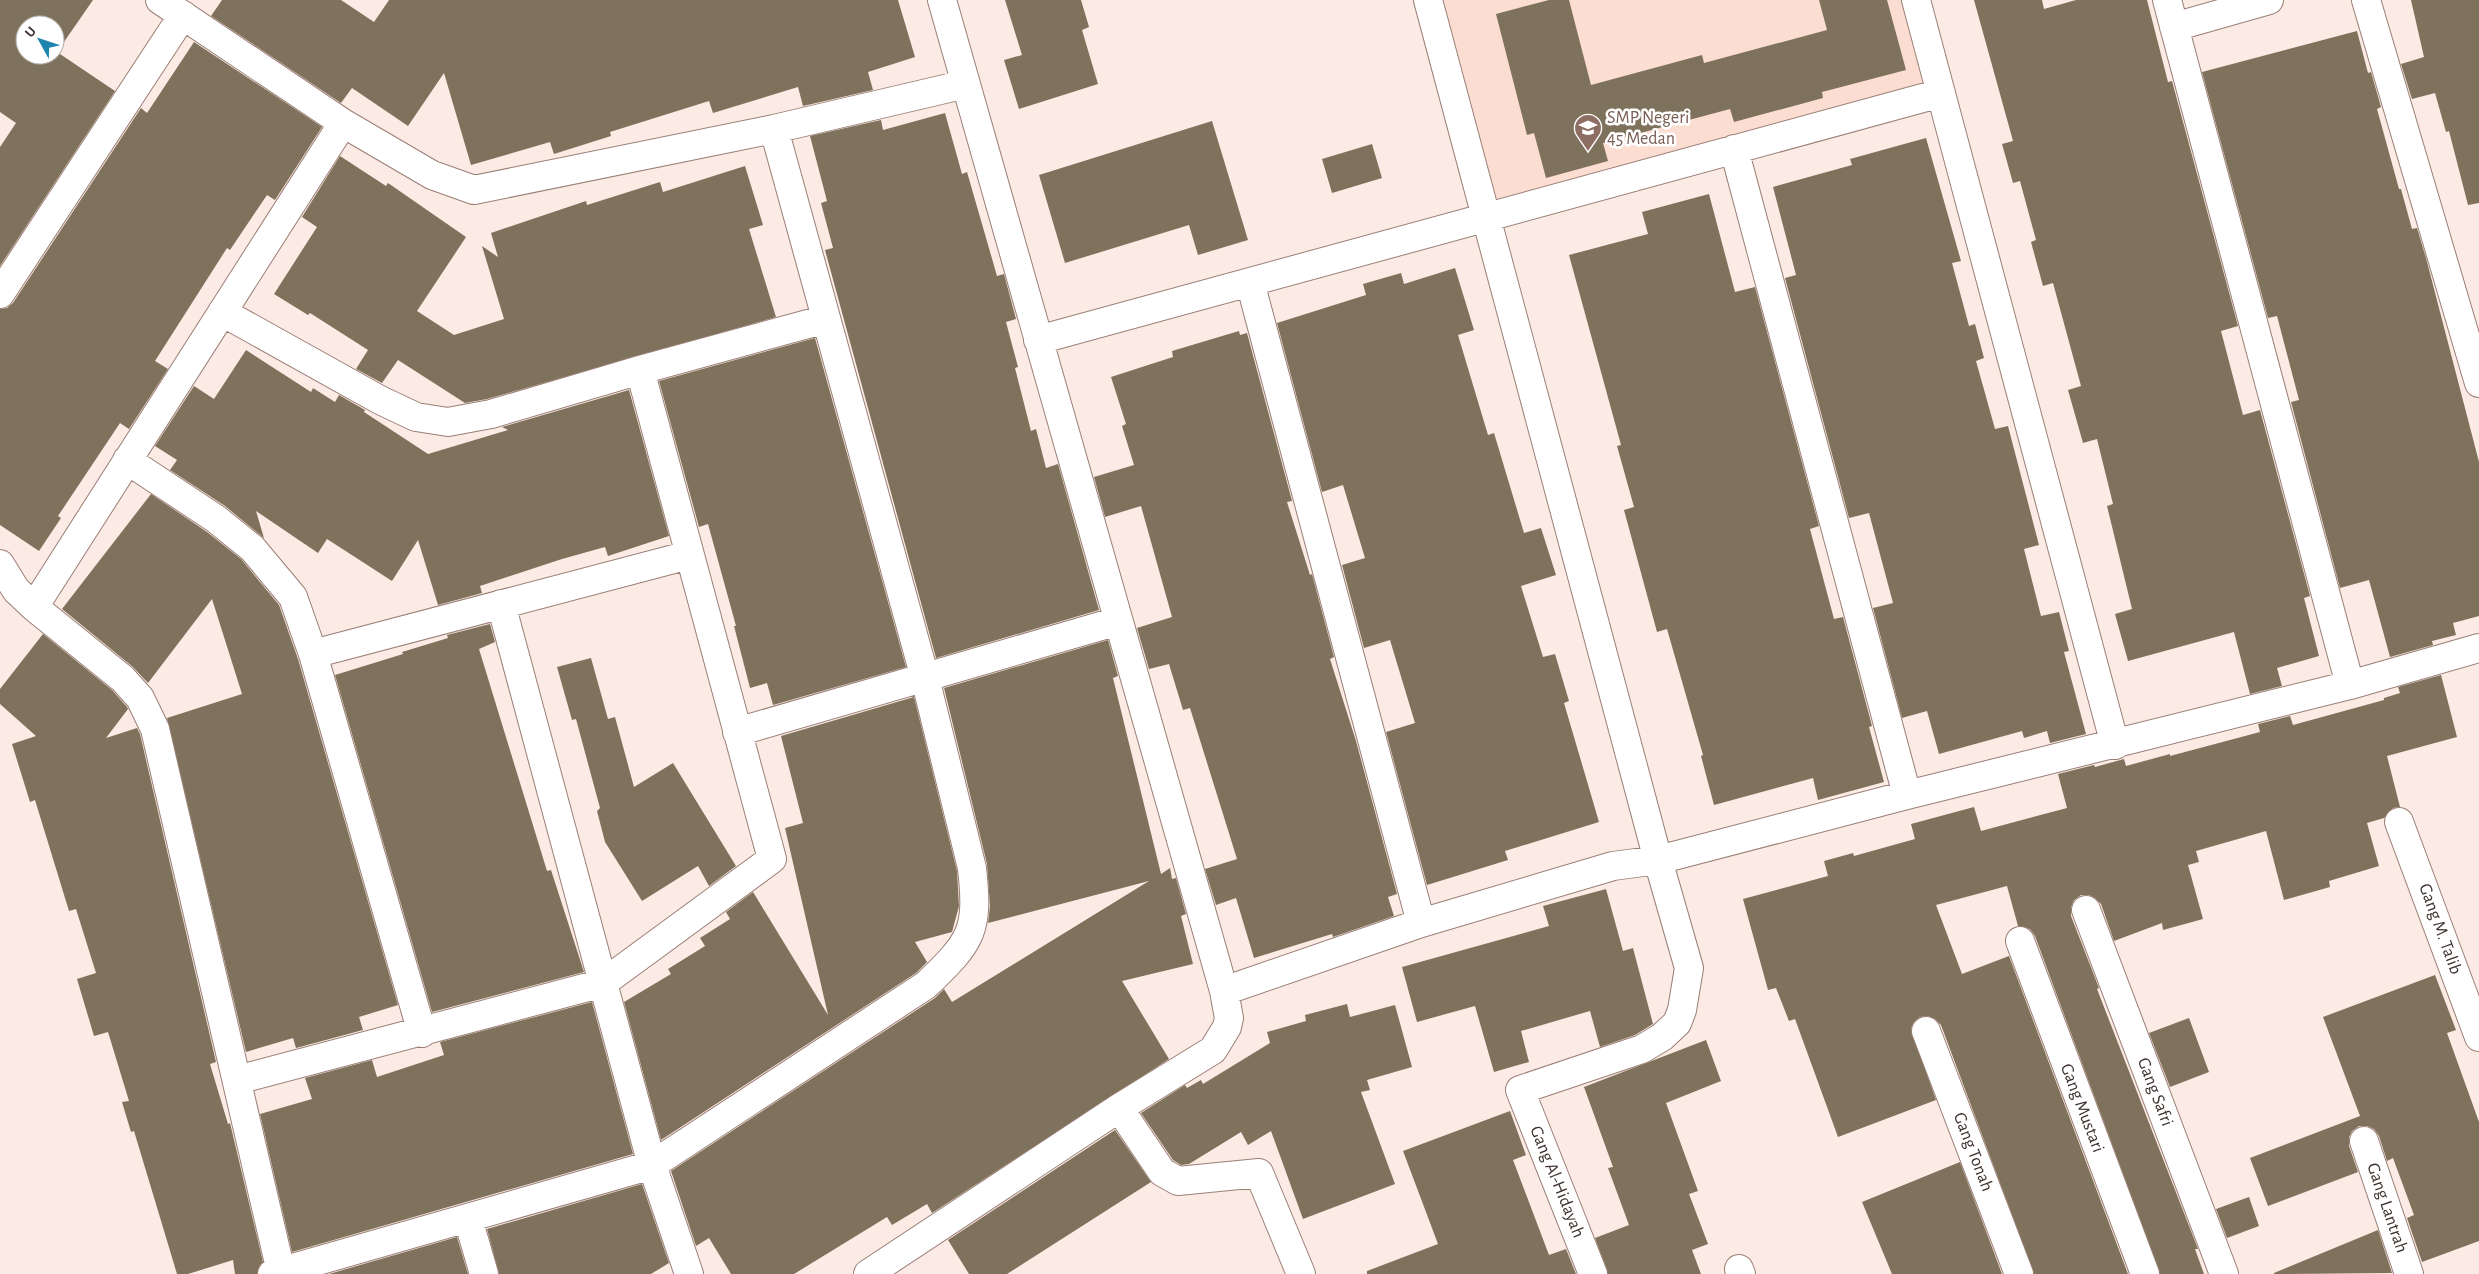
<svg xmlns="http://www.w3.org/2000/svg" width="2479" height="1274" viewBox="0 0 2479 1274" font-family="'Alegreya Sans',sans-serif">
	<style>
		.built { fill: #fbddd2 }
		.building { fill: #7f725c; fill-rule: evenodd }
		.lines { fill: none; stroke-linecap: round; stroke-linejoin: round }
		.street-casing { stroke: #9a7f76; stroke-width: 30 }
		.street { stroke: #fff; stroke-width: 28 }
		.labels { text-anchor: middle; dominant-baseline: central; stroke-width: 5; stroke-linejoin: round; paint-order: stroke }
		.education-label { font-size: 18px; fill: #785e54; stroke: #fff; text-anchor: start }
		.street-label { font-size: 18px; fill: #3d322e; stroke: #fff }
	</style>
	<rect width="100%" height="100%" fill="#fceae4"/>
	<!-- built -->
	<path class="built" d="M1428,0H1905L1927,87L1486,217Z"/>
	<!-- building -->
	<path class="building" d="M0,0H93L57,52L115,91L0,266V147L16,123L0,112ZM25,25H55V55H25Z
		M222,0H341L374,22L389,0H898L915,57L868,72L873,90L803,106L798,87L713,113L709,101L610,132L611,136L554,154L550,142L471,165L444,73L408,126L352,88L341,103L211,16Z
		M1005,0H1081L1089,27L1082,30L1098,84L1019,109L1004,60L1022,55Z
		M1549,0H1569L1591,85L1702,55L1704,63L1827,30L1819,0H1887L1906,70L1822,92L1823,98L1734,122L1730,109L1603,143L1608,161L1546,178L1534,133L1527,135L1496,14Z
		M1974,0H2042L2044,9L2076,0H2147L2168,82L2172,81L2238,326L2221,331L2243,415L2260,410L2310,596L2304,598L2319,656L2277,668L2282,686L2250,694L2234,632L2128,661L2115,614L2132,609L2107,506L2113,504L2097,439L2083,443L2068,390L2081,386L2053,283L2043,286L2031,242L2036,240L2020,181L2013,183L2002,144L2013,141Z
		M2411,0H2479V203L2468,205L2449,131L2446,132L2435,93L2412,99L2401,64L2424,57Z
		M2357,31L2368,73L2371,72L2381,107L2377,109L2399,189H2401L2412,229L2417,228L2426,258L2479,462V616L2453,623L2456,635L2432,641L2433,645L2390,657L2369,580L2340,588L2291,402L2299,400L2277,316L2268,318L2202,72Z
		M194,42L322,127L275,200L267,195L230,250L227,248L155,361L168,369L129,429L120,423L58,516L61,518L39,551L0,525V309L7,308L13,303L141,108L147,113Z
		M945,113L962,174L967,172L997,276L1004,274L1016,319L1006,322L1018,367L1015,368L1031,431L1036,429L1046,468L1058,464L1099,610L936,658L825,250L833,248L821,203L827,201L810,136L881,120L883,130Z
		M1212,121L1248,240L1198,255L1189,225L1065,263L1039,175Z
		M1926,138L1961,261L1952,263L1969,326L1975,324L1984,358L1976,361L1995,429L2008,426L2039,545L2024,549L2041,616L2059,612L2069,651L2064,652L2086,734L2050,743L2047,731L2024,738L2022,731L1939,754L1927,711L1902,718L1873,608L1893,603L1869,513L1849,518L1785,278L1796,275L1773,187L1852,165L1850,159Z
		M1372,144L1382,178L1332,193L1322,159Z
		M340,156L386,186L388,183L466,237L417,311L454,335L504,319L482,246L498,257L491,233L586,201L587,205L660,182L663,192L745,166L763,225L749,229L776,317L487,399L465,403L398,360L382,383L356,369L368,350L310,313L308,315L274,294L317,227L302,217Z
		M1709,194L1735,292L1755,287L1819,526L1810,529L1834,619L1843,617L1872,726L1869,727L1884,782L1818,800L1813,778L1714,805L1701,756L1703,755L1667,629L1657,632L1624,510L1634,507L1617,446L1621,445L1569,255L1648,234L1642,212Z
		M1455,268L1474,330L1458,335L1488,435L1494,433L1524,533L1541,528L1556,575L1521,586L1543,657L1555,654L1569,701L1564,703L1599,822L1505,851L1508,860L1427,885L1386,732L1415,723L1390,640L1364,648L1342,565L1365,558L1343,485L1322,492L1277,323L1366,295L1363,284L1401,273L1404,284Z
		M1239,331L1240,335L1247,333L1292,501L1287,502L1310,575L1312,574L1334,657L1330,659L1356,741L1397,894L1388,897L1394,916L1333,937L1332,934L1254,958L1236,898L1216,905L1205,869L1237,859L1190,708L1183,710L1169,664L1149,669L1137,628L1172,617L1141,506L1105,517L1094,477L1134,465L1122,426L1126,424L1111,377L1173,357L1172,351Z
		M815,338L906,667L773,705L767,683L750,688L734,626H736L708,524L699,527L659,381Z
		M246,350L311,392L313,388L335,402L339,395L365,410L364,412L428,454L508,430L502,427L629,390L669,536L608,556L605,547L562,559L480,586L482,593L438,605L418,540L392,581L327,539L318,553L256,511L264,538L225,506L170,470L177,460L155,446L194,386L214,399Z
		M151,494L207,532L241,559L279,605L298,659L398,1005L359,1017L363,1030L296,1048L293,1038L246,1052L167,718L242,694L212,599L148,683L133,667L62,609Z
		M490,624L495,642L479,649L547,871L551,870L584,972L432,1012L335,675L403,654L402,652L448,638L447,635Z
		M43,634L112,690L127,707L128,709L106,738L137,728L140,734L216,1062L210,1064L228,1124L230,1123L263,1262L257,1274H235L233,1260L188,1274H177L134,1131L131,1132L122,1102L129,1101L108,1032L94,1036L77,979L96,973L76,909L69,911L35,800L30,802L12,744L36,736L0,704V689Z
		M1108,640L1118,676L1113,678L1161,874L1170,868L1172,879L1176,878L1186,914L1181,916L1193,964L1122,981L1169,1059L932,1213L927,1204L892,1225L887,1217L794,1274H731L709,1238L696,1246L671,1171L935,998L944,989L952,1002L1149,881L988,923L990,906L987,864L944,688Z
		M591,658L608,719L615,717L634,787L673,763L736,866L709,886L698,866L642,901L605,842L597,811L600,808L576,719L572,720L557,667Z
		M2441,675L2457,737L2387,756L2400,807L2393,808L2384,818L2367,823L2379,866L2329,881L2330,887L2284,900L2266,831L2196,851L2199,862L2188,865L2203,919L2163,930L2162,923L2114,941L2101,904L2095,898L2089,895H2081L2074,900L2071,907V916L2099,988L2097,989L2198,1249H2195L2204,1274H2160L2035,936L2030,929L2018,926L2007,886L1936,905L1962,974L2009,956L2128,1274H2034L1941,1025L1935,1019L1928,1016L1920,1017L1914,1022L1911,1029L1936,1100L1838,1137L1795,1019L1789,1021L1776,988L1768,990L1743,899L1828,876L1824,861L1853,853L1854,856L1915,839L1911,824L1974,807L1981,831L2067,808L2058,774L2094,765L2095,767L2124,759L2126,766L2170,754V756L2260,732L2258,724L2290,716L2293,725L2384,700V698L2400,693L2398,687Z
		M914,697L957,871L959,906L952,932L915,942L927,962L916,973L661,1140L624,1002L671,974L668,969L705,946L700,938L730,919L726,912L753,892L828,1015L785,828L803,823L781,736Z
		M1606,889L1623,951L1633,948L1653,1024L1635,1035L1600,1047L1590,1011L1521,1031L1529,1062L1494,1072L1475,1006L1417,1022L1402,967L1549,926L1543,906Z
		M2435,975L2456,1030L2447,1033L2479,1122V1241L2422,1262L2407,1218L2414,1215L2393,1158L2387,1161L2379,1136L2374,1129L2367,1126H2359L2352,1131L2349,1137V1146L2358,1172L2268,1206L2250,1158L2360,1116L2323,1017Z
		M592,1002L633,1154L292,1252L260,1114L312,1099L305,1078L372,1060L377,1077L444,1055L440,1042Z
		M1347,1004L1350,1017L1395,1005L1412,1067L1367,1080L1370,1090L1361,1092L1395,1184L1303,1219L1271,1131L1248,1145L1241,1132L1189,1164L1181,1165L1173,1160L1141,1113L1185,1085L1187,1088L1201,1080L1203,1084L1270,1043L1267,1032L1306,1021L1305,1015Z
		M2189,1018L2209,1072L2170,1087L2149,1033Z
		M1706,1040L1721,1081L1666,1103L1698,1191L1689,1194L1708,1244L1692,1250L1701,1274H1608L1595,1238L1629,1225L1608,1168L1613,1167L1584,1087Z
		M1510,1111L1526,1155L1513,1160L1549,1255L1566,1249L1576,1274H1367V1271L1438,1244L1403,1151Z
		M1115,1130L1151,1182L1007,1274H969L948,1240Z
		M1960,1162L2002,1274H1892L1862,1202Z
		M642,1184L669,1263L651,1274H499L487,1229Z
		M2249,1197L2259,1226L2227,1238L2216,1209Z
		M2378,1230L2392,1273L2274,1274V1273Z
		M457,1237L468,1274H329Z"/>
	<g class="lines">
		<defs>
			<path id="street" d="M160,0L343,123L432,175L474,190L774,129L966,84
				M1428,0L1658,860L1689,968L1682,1010L1677,1023L1662,1037L1642,1049L1520,1090L1593,1274
				M1916,0L2115,745
				M2167,0L2350,685
				M2366,0L2479,383
				M2174,27L2269,0
				M1734,149L1907,795
				M1250,282L1421,923
				M0,294L183,15
				M222,312L380,400L416,417L448,422L491,414L640,370L826,319
				M1038,340L1941,93
				M127,460L216,519L252,548L293,597L313,654L422,1033
				M0,564L16,590L34,607L123,679L140,698L155,729L281,1272
				M501,604L652,1165L689,1274
				M34,607L343,123
				M313,654L689,555
				M737,732L1118,621
				M2399,822L2479,1037
				M2086,910L2224,1274
				M2020,941L2145,1274
				M1224,991L1421,923L1613,866L1658,860L1907,795L2350,685L2479,648
				M1926,1031L2019,1274
				M237,1080L603,983L772,859L640,370
				M1119,1108L1162,1172L1178,1181L1259,1173L1301,1274
				M2364,1141L2409,1274
				M468,1219L484,1274
				M1739,1269L1741,1274
				M272,1274L652,1165L926,985C972,941 979,931 972,868L925,678L774,129
				M868,1274L1119,1108L1213,1050L1227,1027L1229,1018L1224,991L942,0"/>
		</defs>
		<!-- street casing -->
		<use href="#street" class="street-casing"/>
		<!-- street -->
		<use href="#street" class="street"/>
	</g>
	<!-- icons -->
	<defs>
		<symbol id="school-pin" viewBox="-11 -11 22 30"><path d="M0 17L-7.5 6A9.5 9.5 0 1 1 7.5 6Z" fill="#8d6e63" stroke="#fff"/><path d="M0-5L7-2L0 1L-7-2ZM-4 1L0 2.5L4 1V4Q0 6-4 4Z" fill="#fff"/></symbol>
	</defs>
	<g fill-rule="evenodd">
		<use href="#school-pin" x="1572" y="112" width="32" height="43"/>
	</g>
	<g class="labels">
		<!-- education labels -->
		<g class="education-label">
			<text x="1607" y="118">SMP Negeri<tspan x="1607" dy="21">45 Medan</tspan></text>
		</g>
		<!-- street labels -->
		<g class="street-label">
			<text transform="translate(2440 929) rotate(70)">Gang M. Talib</text>
			<text transform="translate(2155 1092) rotate(69)">Gang Safri</text>
			<text transform="translate(2082 1108) rotate(69)">Gang Mustari</text>
			<text transform="translate(1973 1152) rotate(69)">Gang Tonah</text>
			<text transform="translate(1557 1182) rotate(68)">Gang Al-Hidayah</text>
			<text transform="translate(2387 1208) rotate(71)">Gang Lantrah</text>
		</g>
	</g>
	<!-- north arrow -->
	<g transform="translate(40 40) rotate(310)"><circle r="24" fill="#ffffff" stroke="#b1adab"/>
	<path d="M0-4L9 19L0 12L-9 19Z" fill="#1e85ae"/>
	<text y="-8" font-size="14" font-weight="bold" text-anchor="middle" fill="#3d322e">U</text>
	</g>
</svg>
